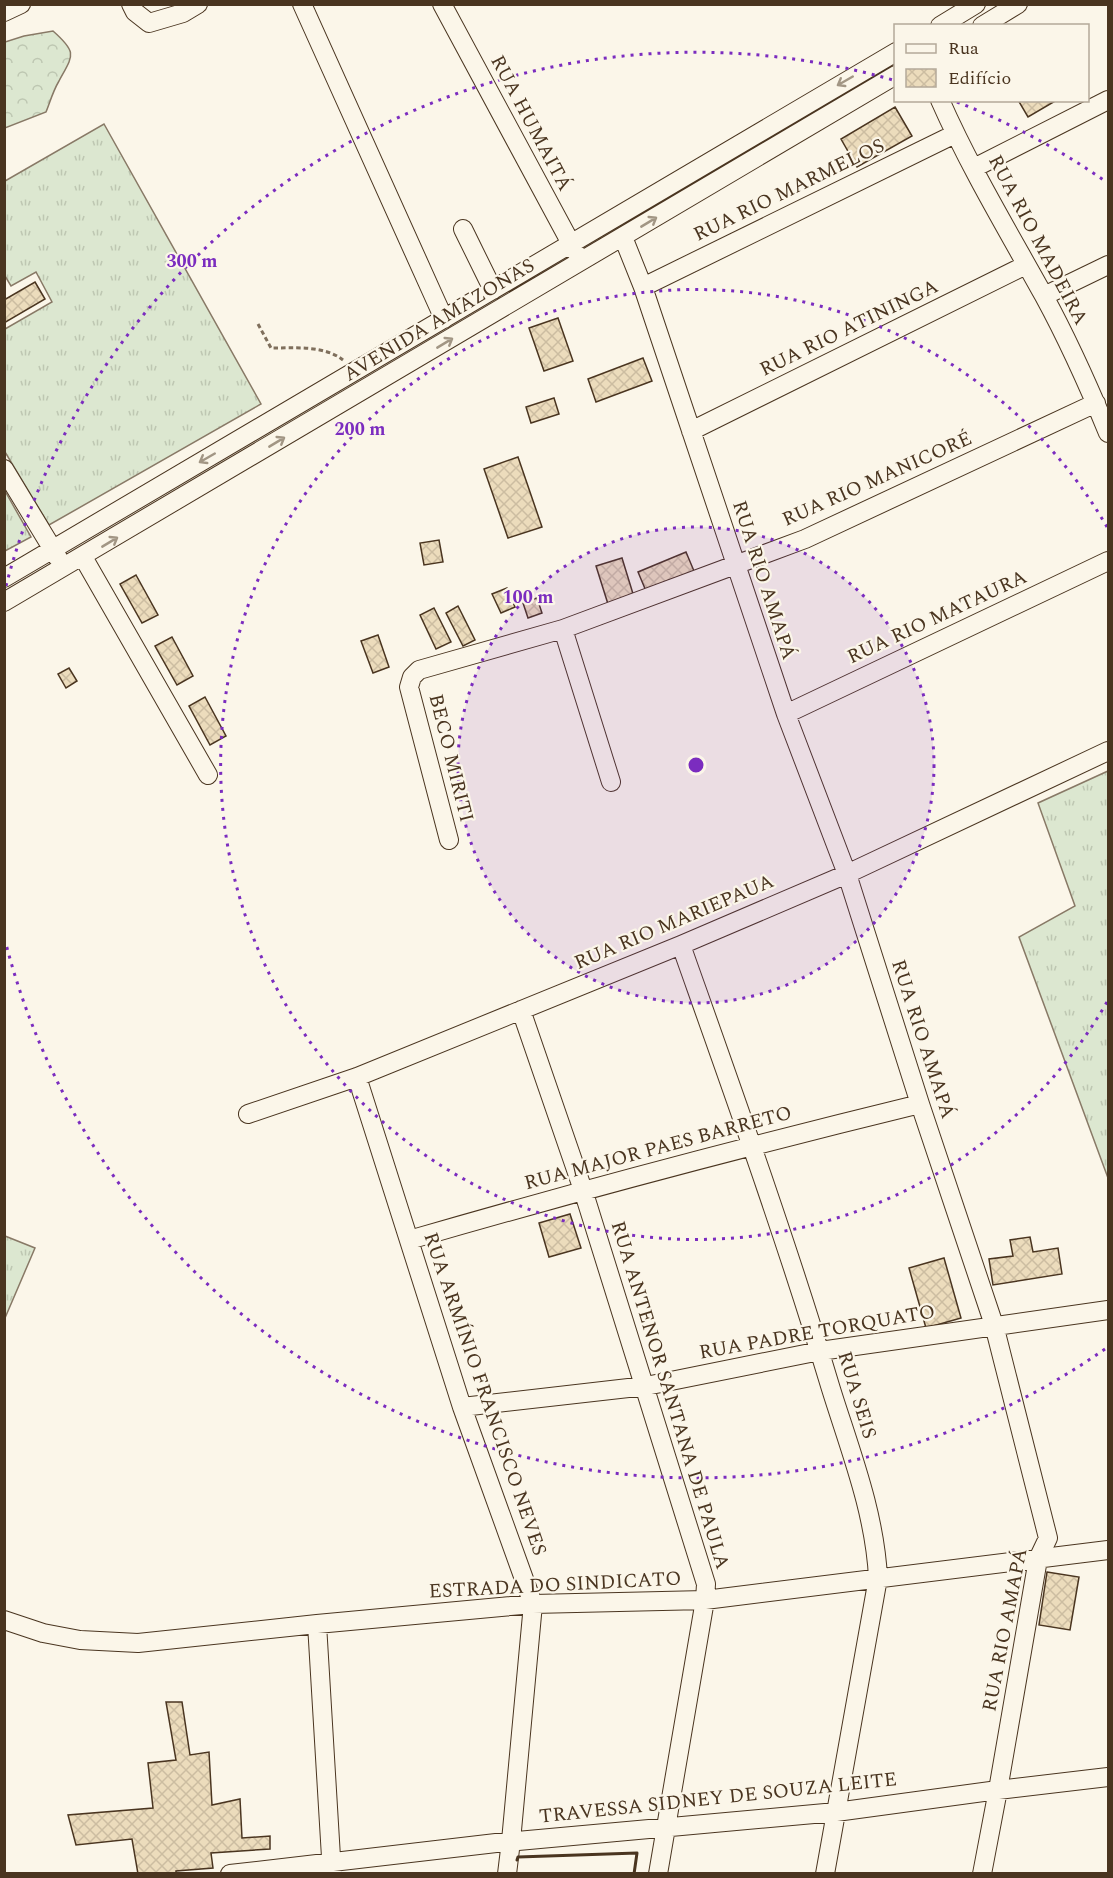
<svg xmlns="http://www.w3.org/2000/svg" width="1113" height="1878" viewBox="0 0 1113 1878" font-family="Spectral,serif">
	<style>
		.grass { fill: url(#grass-tufts); stroke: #887966; stroke-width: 1.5 }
		.forest { fill: url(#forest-crowns); stroke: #887966; stroke-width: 1.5 }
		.building { fill: url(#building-cross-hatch); stroke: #4a3520; stroke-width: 1.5 }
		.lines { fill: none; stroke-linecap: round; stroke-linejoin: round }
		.minor-casing { stroke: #4a3520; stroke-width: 20 }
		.path { stroke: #7f6f5c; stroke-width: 3; stroke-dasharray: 4.5 3; stroke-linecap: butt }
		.minor { stroke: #fbf6e9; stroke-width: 18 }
		.wall { stroke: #4a3520; stroke-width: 3 }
		.oneway { stroke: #a29684 }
		.ring { fill: none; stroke: #7b2cbf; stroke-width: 3; stroke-dasharray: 3 6 }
		.labels { text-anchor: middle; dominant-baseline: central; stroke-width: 4.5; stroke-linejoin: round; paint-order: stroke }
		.street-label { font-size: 20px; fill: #4a3520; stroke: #fbf6e9 }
		.centre { fill: #7b2cbf; stroke: #fbf6e9; stroke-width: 3 }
		.ring-label { font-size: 18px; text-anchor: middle; font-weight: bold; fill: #7b2cbf; stroke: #fbf6e9; stroke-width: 4.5; stroke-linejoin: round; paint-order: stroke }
	</style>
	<defs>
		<pattern id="grass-tufts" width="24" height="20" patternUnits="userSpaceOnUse" patternTransform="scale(1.5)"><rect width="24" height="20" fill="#dce7d0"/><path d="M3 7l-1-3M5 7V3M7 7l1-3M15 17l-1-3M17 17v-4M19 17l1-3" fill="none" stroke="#bec7b2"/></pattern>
		<pattern id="forest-crowns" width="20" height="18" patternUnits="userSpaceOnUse" patternTransform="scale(1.5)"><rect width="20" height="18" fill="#dce7d0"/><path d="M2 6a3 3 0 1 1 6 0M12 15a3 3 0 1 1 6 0" fill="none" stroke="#bec7b2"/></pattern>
		<pattern id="building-cross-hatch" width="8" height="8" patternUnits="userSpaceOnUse" patternTransform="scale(1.5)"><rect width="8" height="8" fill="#ecdcbc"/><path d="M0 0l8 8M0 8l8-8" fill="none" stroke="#ccbda1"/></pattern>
	</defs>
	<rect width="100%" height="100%" fill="#fbf6e9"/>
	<!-- grass -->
	<path class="grass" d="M104,124L261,404L49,525L5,452V329L52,302L36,272L11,286L5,276V181Z
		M5,491L31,537L5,551H4Z
		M1108,771V1178L1019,937L1075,906L1038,803Z
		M5,1236L35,1248L5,1318Z"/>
	<!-- forest -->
	<path class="forest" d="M53,31C78,53 73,55 59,81C53,91 50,102 46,112L5,128V42L24,36Z"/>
	<!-- building -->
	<path class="building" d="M1018,100H1057L1028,117Z
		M895,107L912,136L857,167L841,139Z
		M35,282L45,299L4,323V300Z
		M558,318L573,361L544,371L529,328Z
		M643,358L652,381L596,402L588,379Z
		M554,398L559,414L531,423L526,407Z
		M518,457L542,527L508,538L484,469Z
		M439,540L443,562L424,565L420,543Z
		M686,552L694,571L646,591L638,572Z
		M622,558L634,597L608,604L596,566Z
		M136,575L158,615L142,623L120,584Z
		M507,588L515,607L501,613L492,594Z
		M537,598L542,613L528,618L523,603Z
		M458,606L475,640L463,646L446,613Z
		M434,608L451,642L436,649L420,615Z
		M378,635L389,667L373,673L361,641Z
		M172,637L193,676L177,685L155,646Z
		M69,668L77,681L66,688L58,674Z
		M205,697L226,736L210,745L189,706Z
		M570,1214L581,1248L549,1257L539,1223Z
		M1030,1237L1033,1252L1058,1248L1062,1274L993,1285L989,1259L1013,1256L1010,1240Z
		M944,1258L961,1318L926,1328L909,1268Z
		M1047,1572L1079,1577L1070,1630L1039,1625Z
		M166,1702H182L190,1755L209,1752L212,1805L240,1799L242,1838L270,1836V1849L211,1853L213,1868L176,1871V1874H138L132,1839L76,1845L68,1815L153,1808L148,1763L176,1760Z"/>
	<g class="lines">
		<defs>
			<path id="minor" d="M131,4L135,12L149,23L183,13L198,4
				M302,4L444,319
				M442,4L575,251
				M4,12L21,4
				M940,26L976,4
				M982,26L1018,4
				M940,100C970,168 1008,231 1044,296C1068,340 1089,387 1108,433
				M974,168L1108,100
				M463,229L493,290
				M623,237L643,287L786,714L847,874L920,1104L994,1325L1048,1538L1038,1559L998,1790L982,1874
				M643,287L955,134
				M1044,296L1108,265
				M691,431L1026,265
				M4,469L58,558
				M83,557L208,775
				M4,578L896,52
				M4,602L896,75
				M563,629L611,782
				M786,714L1108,561
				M449,840L409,687L412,677L419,670L563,629L805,539L1096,403
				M681,945C733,1092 786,1239 831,1389C850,1450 875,1513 878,1578L825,1874
				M521,1010L583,1190L706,1584L705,1600L658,1874
				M357,1077L462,1407L533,1604L511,1841L507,1874
				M248,1114L357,1077L681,945L847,874L1108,751
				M409,1240C578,1191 748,1146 920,1104
				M462,1407L646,1386L820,1351L1108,1310
				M4,1620L43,1633L80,1640L138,1643L317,1624L533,1604L705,1600L1108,1550
				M317,1624L332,1874
				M230,1874L496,1843L836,1812L998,1790L1108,1777"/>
		</defs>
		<!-- minor casing -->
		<use href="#minor" class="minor-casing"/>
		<!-- path -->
		<path class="path" d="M258,324L271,348C294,348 324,345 343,360"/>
		<!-- minor -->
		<use href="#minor" class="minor"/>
		<!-- wall -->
		<path class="wall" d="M517,1860L518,1857L637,1853L634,1874"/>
	</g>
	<!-- one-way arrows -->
	<defs><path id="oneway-shaft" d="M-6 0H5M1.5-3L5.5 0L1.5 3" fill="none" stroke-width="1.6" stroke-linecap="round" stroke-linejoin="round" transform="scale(1.5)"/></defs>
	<g class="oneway">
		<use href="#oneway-shaft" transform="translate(845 81) rotate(150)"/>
		<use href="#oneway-shaft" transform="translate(649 222) rotate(-31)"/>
		<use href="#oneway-shaft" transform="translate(445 343) rotate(-31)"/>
		<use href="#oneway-shaft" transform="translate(277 442) rotate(-31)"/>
		<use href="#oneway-shaft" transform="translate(207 458) rotate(150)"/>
		<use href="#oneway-shaft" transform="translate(110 542) rotate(-31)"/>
	</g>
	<!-- distance rings -->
	<circle cx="696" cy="765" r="238" fill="#7b2cbf" fill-opacity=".12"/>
	<g class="ring">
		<circle cx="696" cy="765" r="238"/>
		<path d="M1107 1002A475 475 0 1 1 1107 527"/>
		<path d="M1105 1349A713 713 0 0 1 6 944M6 586A713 713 0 0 1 893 80M957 102A713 713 0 0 1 1105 181"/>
	</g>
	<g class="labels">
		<!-- street labels -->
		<g class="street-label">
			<text transform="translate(531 123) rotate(62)">RUA HUMAITÁ</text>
			<text transform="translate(789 190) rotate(-26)">RUA RIO MARMELOS</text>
			<text transform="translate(1038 240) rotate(62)">RUA RIO MADEIRA</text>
			<text transform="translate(439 320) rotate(-31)">AVENIDA AMAZONAS</text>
			<text transform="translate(849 328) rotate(-26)">RUA RIO ATININGA</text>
			<text transform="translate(877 479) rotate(-24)">RUA RIO MANICORÉ</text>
			<text transform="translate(764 580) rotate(72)">RUA RIO AMAPÁ</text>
			<text transform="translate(937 617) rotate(-25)">RUA RIO MATAURA</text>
			<text transform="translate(451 758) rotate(76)">BECO MIRITI</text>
			<text transform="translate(674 922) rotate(-23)">RUA RIO MARIEPAUA</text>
			<text transform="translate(923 1039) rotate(72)">RUA RIO AMAPÁ</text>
			<text transform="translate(658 1148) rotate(-15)">RUA MAJOR PAES BARRETO</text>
			<text transform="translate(817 1332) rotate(-10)">RUA PADRE TORQUATO</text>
			<text transform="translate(485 1394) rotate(71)">RUA ARMÍNIO FRANCISCO NEVES</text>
			<text transform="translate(670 1395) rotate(73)">RUA ANTENOR SANTANA DE PAULA</text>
			<text transform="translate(857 1395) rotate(73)">RUA SEIS</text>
			<text transform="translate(555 1585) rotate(-3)">ESTRADA DO SINDICATO</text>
			<text transform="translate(1005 1630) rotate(-79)">RUA RIO AMAPÁ</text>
			<text transform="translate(718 1798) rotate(-6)">TRAVESSA SIDNEY DE SOUZA LEITE</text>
		</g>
	</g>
	<circle cx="696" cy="765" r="9" class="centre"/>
	<g class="ring-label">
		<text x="192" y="267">300 m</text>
		<text x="360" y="435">200 m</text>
		<text x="528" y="603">100 m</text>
	</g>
	<!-- border -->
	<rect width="1113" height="1878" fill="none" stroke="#4a3520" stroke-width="12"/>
	<!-- legend -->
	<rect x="894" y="24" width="195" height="78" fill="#fbf6e9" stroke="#b4a999" stroke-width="1.5"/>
	<rect x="906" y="44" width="30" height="9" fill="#fbf6e9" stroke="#b4a999" stroke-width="1.5"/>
	<text x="948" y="54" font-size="18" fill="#4a3520">Rua</text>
	<rect x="906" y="69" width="30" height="18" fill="url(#building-cross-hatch)" stroke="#b4a999" stroke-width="1.5"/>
	<text x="948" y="84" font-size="18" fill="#4a3520">Edifício</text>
</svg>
